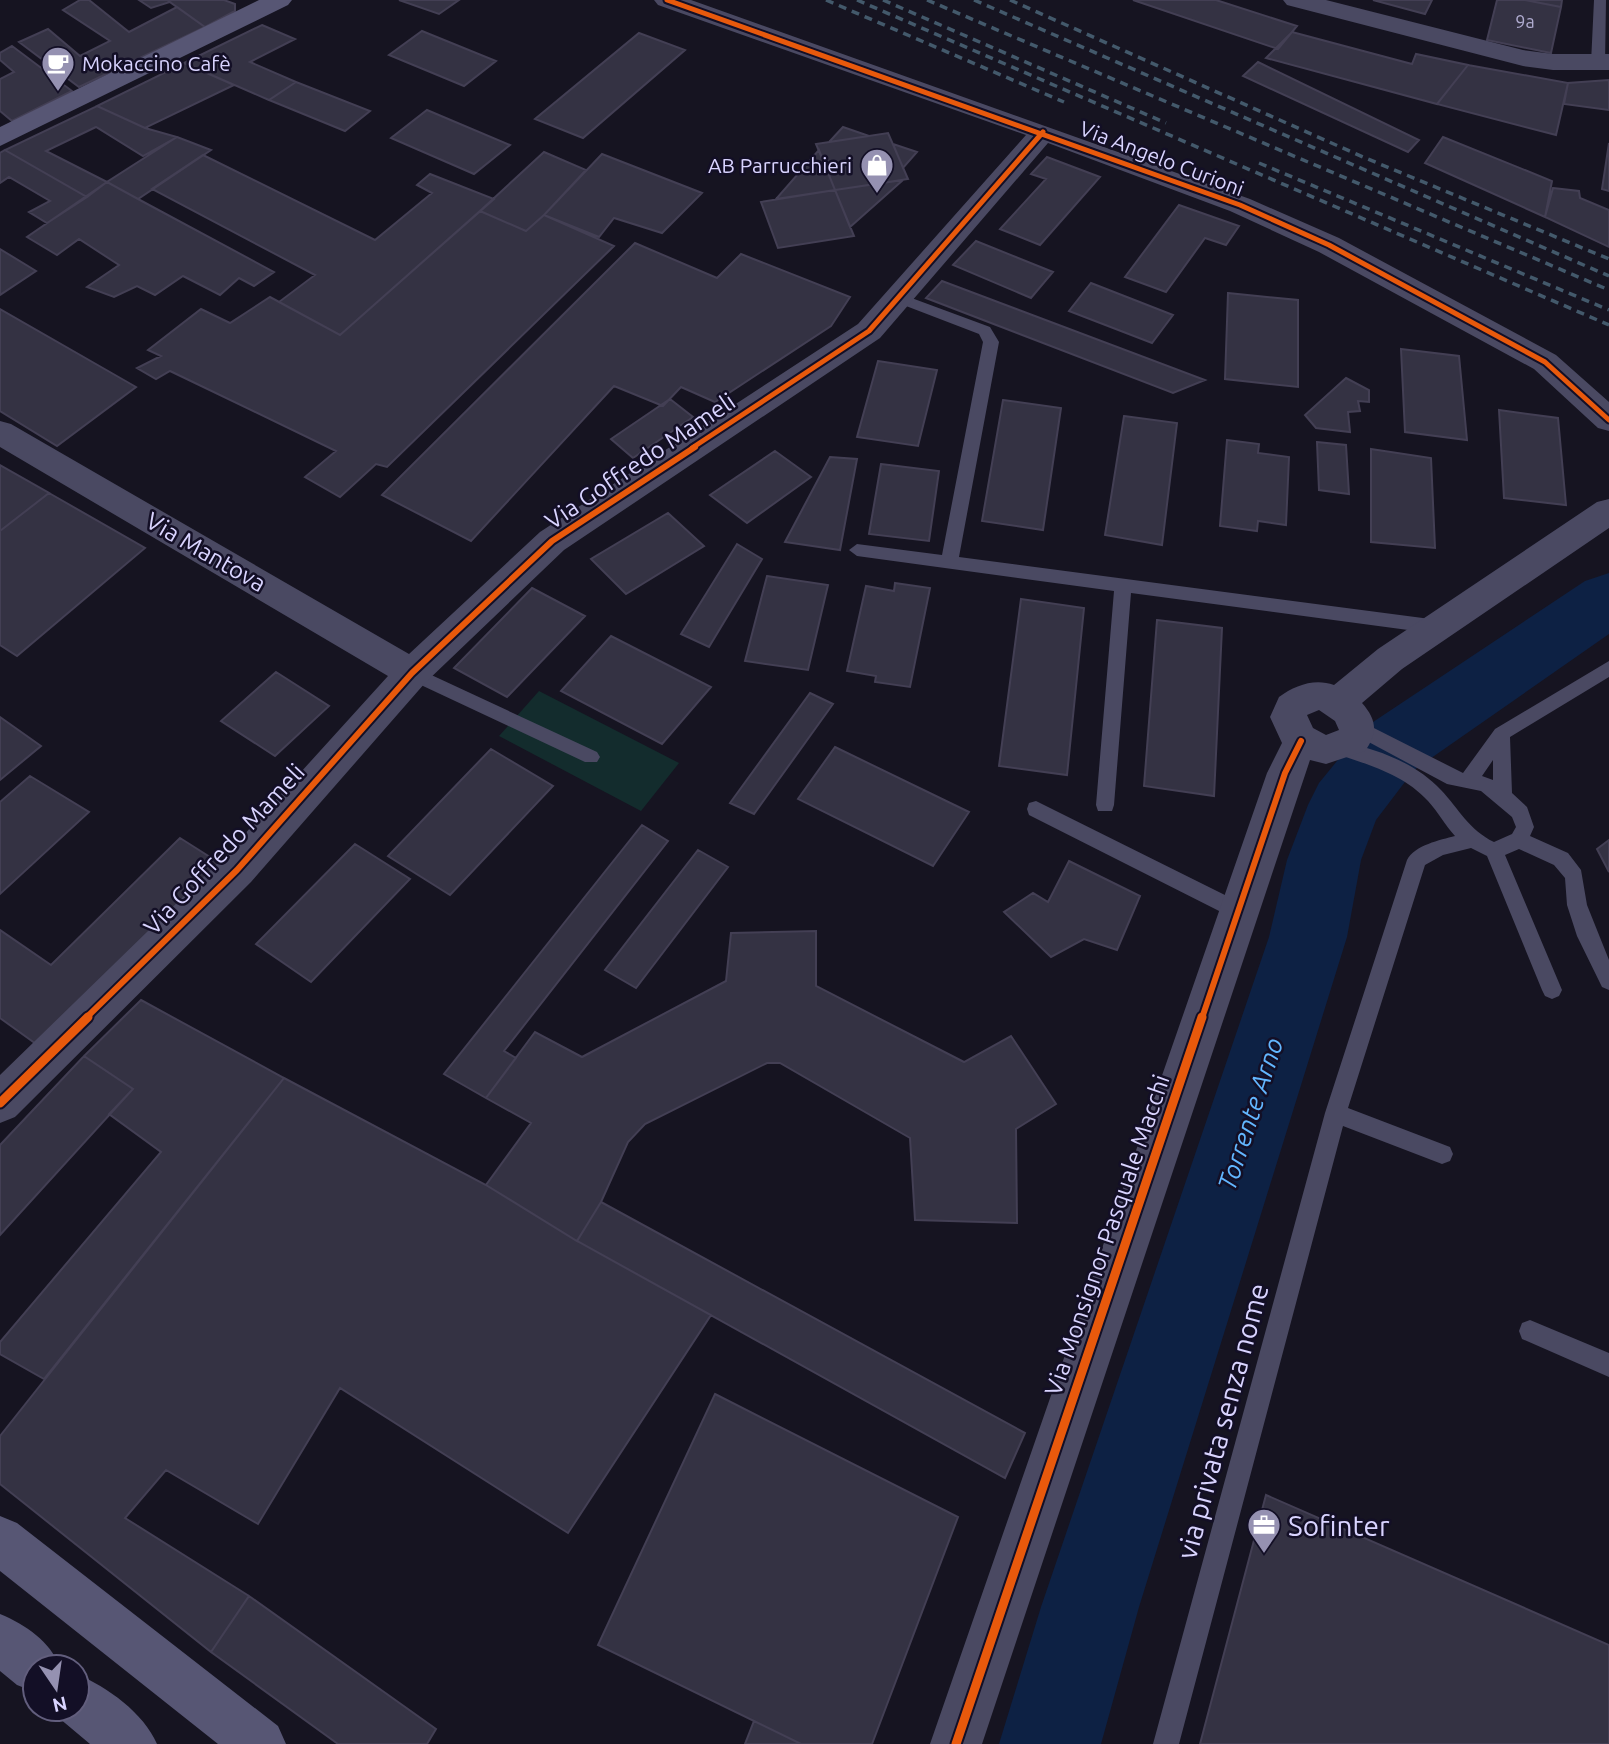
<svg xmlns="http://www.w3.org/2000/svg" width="1609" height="1744" viewBox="0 0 1609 1744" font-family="Ubuntu,sans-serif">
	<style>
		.green { fill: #132c2d }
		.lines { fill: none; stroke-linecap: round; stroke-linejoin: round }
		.river { fill: #0d2144; fill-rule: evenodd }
		.building { fill: #343243; stroke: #433f54; stroke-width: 2 }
		.lane { fill: #4a4962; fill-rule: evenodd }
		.street { fill: #4a4962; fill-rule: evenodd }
		.secondary { fill: #575674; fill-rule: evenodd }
		.rail { stroke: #43596b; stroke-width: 3.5; stroke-dasharray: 8 6; stroke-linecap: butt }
		.cycleway-far2-casing { stroke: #130f26; stroke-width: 9 }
		.cycleway-far1-casing { stroke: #130f26; stroke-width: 10 }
		.cycleway-casing { stroke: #130f26; stroke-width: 13 }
		.cycleway-far2 { stroke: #e8590c; stroke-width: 5 }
		.cycleway-far1 { stroke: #e8590c; stroke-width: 6 }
		.cycleway { stroke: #e8590c; stroke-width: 9 }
		.labels { text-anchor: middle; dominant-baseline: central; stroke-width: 5; stroke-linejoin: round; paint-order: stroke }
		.far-number-label { font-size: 18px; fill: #b0acd0 }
		.far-poi-label { font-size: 21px; fill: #d9d4ff; stroke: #130f26; text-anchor: start }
		.far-street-label { font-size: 21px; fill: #d9d4ff; stroke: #130f26 }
		.street-label { font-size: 24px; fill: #d9d4ff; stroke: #130f26 }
		.water-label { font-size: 26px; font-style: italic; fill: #62b6ff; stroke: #130f26 }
		.near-street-label { font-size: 28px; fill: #d9d4ff; stroke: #130f26 }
		.near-poi-label { font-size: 28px; fill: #d9d4ff; stroke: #130f26; text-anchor: start }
	</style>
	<rect width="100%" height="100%" fill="#161421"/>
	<!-- green -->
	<path class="green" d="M539,691L679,763L641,811L499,736Z"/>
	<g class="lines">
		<!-- river -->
		<path class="river" d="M1609,573V634L1414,770L1376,820L1361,860L1347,937L1139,1607L1101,1744H999L1041,1607L1269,937L1287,860L1308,805L1319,783L1364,728L1585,581Z"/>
	</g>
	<!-- building -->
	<path class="building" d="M80,0H89L129,32L177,7L205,27L79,87L19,42L48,29L80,56L110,41L63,10Z
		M139,0H167L170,2L151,8Z
		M167,0H224L235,4V11L205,27Z
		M399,0H459L439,14Z
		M1133,0H1216L1297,26L1278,49Z
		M1373,0H1432L1425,14Z
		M1497,0H1525L1561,7L1551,53L1487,40Z
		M1525,0H1562L1561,7Z
		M262,25L295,39L250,62L296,82L269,100L184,63Z
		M422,31L496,61L464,86L389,55Z
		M1292,32L1412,64L1416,54L1468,65L1437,104L1266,58Z
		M639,33L685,50L583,138L535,119Z
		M12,46L72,91L12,121L0,111V79L14,72L0,60V53Z
		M1258,62L1419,140L1408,152L1243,76Z
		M184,63L234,85L145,128L97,106Z
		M1468,65L1568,83L1556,135L1437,104Z
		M1609,80V110L1564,104L1568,83Z
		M296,82L370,111L345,131L269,100Z
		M97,106L145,128L177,137L143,156L96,127L46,151L107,182L87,197L5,150Z
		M427,110L510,145L474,174L391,138Z
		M843,127L869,136L829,142Z
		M888,133L908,179L835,190L816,144Z
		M177,137L211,150L138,199L107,182Z
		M1443,137L1552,181L1545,217L1425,163Z
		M1609,143V191L1602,189Z
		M893,144L917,152L903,168Z
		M5,150L87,197L47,223L29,212L50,201L9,177L0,183V153Z
		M819,150L835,190L776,199Z
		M544,152L586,170L544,215L526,231L480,211Z
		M602,154L702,193L662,233L614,218L599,237L544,215Z
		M203,155L375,240L432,193L417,185L430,174L494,199L340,335L279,302L315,275L152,189Z
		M1047,157L1100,177L1040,245L1000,229L1046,179L1031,174Z
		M903,180L850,227L835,190Z
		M107,182L138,199L274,272L254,286L239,278L220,295L183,276L155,295L137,286L114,297L87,287L119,265L79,239L57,255L27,237Z
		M1553,188L1579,191L1580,198L1609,210V247L1545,217Z
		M835,190L854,236L778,248L761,202Z
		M1179,205L1239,226L1226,245L1205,238L1166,292L1125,277Z
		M480,211L526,231L544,215L614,246L387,467L376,464L340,497L305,477L336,451L170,371L156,379L137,368L161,356L148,350L201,309L230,323L270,297L340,335Z
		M976,241L1053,272L1031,298L953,265Z
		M635,243L717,278L741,254L850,297L831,326L715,402L681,387L663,406L614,386L471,541L382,495Z
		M0,249L36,271L0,295Z
		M942,281L1205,380L1173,393L926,298Z
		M1091,283L1173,315L1152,343L1069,311Z
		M1228,293L1298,300V387L1225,379Z
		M0,309L136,387L57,446L0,411Z
		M1401,349L1459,356L1467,440L1405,432Z
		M878,361L937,370L918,446L857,437Z
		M1346,378L1369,390V402L1358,401L1360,411L1348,412L1350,432L1316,428L1305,415Z
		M670,399L693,417L633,458L611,439Z
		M1003,400L1061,408L1043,530L982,521Z
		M1499,410L1558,418L1566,505L1504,498Z
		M1124,416L1177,423L1162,545L1105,535Z
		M1227,440L1259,444L1258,453L1289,457L1286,525L1258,521L1257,531L1220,526Z
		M1317,442L1346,445L1349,494L1319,490Z
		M1371,449L1431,458L1435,548L1371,542Z
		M775,451L811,477L747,523L710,495Z
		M830,457L857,459L840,550L785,542Z
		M881,464L939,471L929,541L869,534Z
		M0,465L49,493L0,531Z
		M49,493L145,548L17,656L0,645V531Z
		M668,513L704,546L626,594L591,559Z
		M737,544L762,559L709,647L681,634Z
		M767,576L828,585L808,670L745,661Z
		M895,583L930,588L910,687L875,682L876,676L847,671L866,586L894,591Z
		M532,588L585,616L507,697L454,668Z
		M1021,599L1084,608L1067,775L999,766Z
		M1157,620L1222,628L1214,796L1144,786Z
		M611,636L711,687L662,744L561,691Z
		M276,672L329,706L275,756L221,721Z
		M810,693L833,704L754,814L730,803Z
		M0,717L41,746L0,780Z
		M835,747L969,812L933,866L798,799Z
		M491,749L553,786L450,895L388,856Z
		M30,776L89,812L0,894V802Z
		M642,825L668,841L504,1051L516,1058L486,1098L444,1074Z
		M180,838L224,866L43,1049L0,1018V930L51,965Z
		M1609,840V872L1597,849Z
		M355,844L410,879L311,982L256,944Z
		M698,850L728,867L636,988L605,970Z
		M1069,861L1140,896L1117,950L1084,939L1051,957L1004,912L1033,893L1048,902Z
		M816,931V986L964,1062L1011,1036L1056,1104L1016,1129L1017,1223L915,1220L910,1138L780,1063H767L645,1124L628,1142L601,1202L577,1241L486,1185L531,1123L486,1098L535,1032L582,1057L726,981L731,933Z
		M141,1000L284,1078L44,1379L0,1354V1342L161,1152L109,1114L133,1089L84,1056Z
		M84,1056L133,1089L0,1235V1145Z
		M284,1078L486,1185L577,1241L711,1315L568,1533L340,1388L258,1524L166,1470L125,1518L249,1596L211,1652L0,1484V1436Z
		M601,1202L1025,1433L1005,1478L577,1241Z
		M715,1394L958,1517L872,1744H801L598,1645Z
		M1266,1495L1609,1645V1744H1200Z
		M249,1596L436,1729L427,1744H338L211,1652Z
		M754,1721L801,1744H745Z"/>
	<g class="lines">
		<!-- lane -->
		<path class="lane" d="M1594,0H1606L1605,63L1598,67L1591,63Z
			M898,293L990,327L999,342L959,557L1438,620L1447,627L1444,632L1438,634L1131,593L1114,805L1112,811H1098L1096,805L1114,591L857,556L849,550L857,544L942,555L983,342L979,334L893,301V295Z
			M1609,661V677L1510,737L1512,793L1527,807L1534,827L1530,836L1568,853L1581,870L1587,905L1609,960V990L1602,987L1577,936L1567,905L1565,878L1554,865L1519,849L1505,855L1562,990L1559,996L1552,999L1545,996L1542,990L1487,856L1471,848L1443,855L1425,865L1348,1108L1450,1147L1453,1154L1450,1161L1442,1164L1343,1126L1179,1744H1153L1325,1113L1407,860C1415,845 1440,840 1455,836C1445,825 1438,812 1428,801C1402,773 1368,765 1334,753L1331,748L1340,741C1376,749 1415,762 1441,790C1459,809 1469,830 1494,842L1512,834L1516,827L1512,817L1481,791L1447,784L1350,732L1347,727L1350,722H1362L1463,773L1495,729ZM1493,760V780L1482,776Z
			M412,666L597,752L600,757L597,762H585L406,678L403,673L406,668Z
			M1036,801L1245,905L1248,911L1245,917L1238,920L1231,917L1029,815L1027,809L1029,803Z
			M1530,1320L1609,1353V1377L1522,1339L1519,1331L1522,1323Z"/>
		<!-- street -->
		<path class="street" d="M654,0H691L1250,199L1339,238L1556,355L1609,402V431L1598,428L1534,369L1319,252L1230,211L1048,143L880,338L564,550L425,683L251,882L15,1117L0,1123V1075L223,858L388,676L0,447V421L11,424L409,654L540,532L858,324L1026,135L658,5Z
			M1283,0H1326L1523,50L1553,54H1609V70H1553L1523,66L1287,5Z
			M1609,499V528L1402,669L1362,703C1377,720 1378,733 1365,751L1326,764L1310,760L982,1744H930L1267,773L1282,743L1270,717L1279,697C1295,685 1315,678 1334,685L1378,649L1597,502ZM1319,710L1335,721L1339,730L1326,735L1313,728L1307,715Z"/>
		<!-- secondary -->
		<path class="secondary" d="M259,0H292L288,5L0,146V127Z
			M0,1516L17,1523L278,1726L286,1744H218L0,1571Z
			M0,1614C26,1625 50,1641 60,1667H35V1692L17,1685L0,1671Z
			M77,1674C107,1687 144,1713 157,1744H90L59,1718L55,1709H77Z"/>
		<!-- rail -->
		<path class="rail" d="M826,0L1064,102
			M857,0L1609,325
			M883,0L1166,123
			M927,0L1609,290
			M974,0L1609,276
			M1010,0L1363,157L1609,259
			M1259,163L1609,310"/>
		<defs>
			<path id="cycleway-far2" d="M667,0L1240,205L1329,245L1545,362L1609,420
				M692,448L869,331L1043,132"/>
			<path id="cycleway-far1" d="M86,1018L237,870L412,673L552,541L695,447
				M1202,1018L1285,773L1301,741"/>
			<path id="cycleway" d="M0,1103L88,1017
				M956,1744L1202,1017"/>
		</defs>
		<!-- cycleway-far2 casing -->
		<use href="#cycleway-far2" class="cycleway-far2-casing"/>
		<!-- cycleway-far1 casing -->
		<use href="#cycleway-far1" class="cycleway-far1-casing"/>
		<!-- cycleway casing -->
		<use href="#cycleway" class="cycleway-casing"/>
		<!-- cycleway-far2 -->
		<use href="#cycleway-far2" class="cycleway-far2"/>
		<!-- cycleway-far1 -->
		<use href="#cycleway-far1" class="cycleway-far1"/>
		<!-- cycleway -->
		<use href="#cycleway" class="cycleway"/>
	</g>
	<!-- icons -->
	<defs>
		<symbol id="cafe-pin" viewBox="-11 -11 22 30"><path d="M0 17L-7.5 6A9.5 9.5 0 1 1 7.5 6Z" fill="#9591b1" stroke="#130f26"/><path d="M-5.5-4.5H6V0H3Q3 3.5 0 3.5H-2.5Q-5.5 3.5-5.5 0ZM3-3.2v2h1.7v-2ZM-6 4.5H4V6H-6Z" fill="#fff"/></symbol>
		<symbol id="shop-pin" viewBox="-11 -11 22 30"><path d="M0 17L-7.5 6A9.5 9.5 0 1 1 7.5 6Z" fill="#9591b1" stroke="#130f26"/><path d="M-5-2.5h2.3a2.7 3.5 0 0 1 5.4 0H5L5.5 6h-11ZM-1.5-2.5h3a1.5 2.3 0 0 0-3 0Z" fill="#fff"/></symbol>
		<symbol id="office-pin" viewBox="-11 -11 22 30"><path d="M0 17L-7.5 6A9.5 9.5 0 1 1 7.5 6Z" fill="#9591b1" stroke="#130f26"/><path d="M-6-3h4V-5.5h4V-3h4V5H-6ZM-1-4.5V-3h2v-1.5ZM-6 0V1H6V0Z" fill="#fff"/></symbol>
	</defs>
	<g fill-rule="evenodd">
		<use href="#cafe-pin" x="39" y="44" width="38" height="52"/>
		<use href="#shop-pin" x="858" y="146" width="38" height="52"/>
		<use href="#office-pin" x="1245" y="1506" width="38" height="52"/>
	</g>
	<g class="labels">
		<!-- far-number labels -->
		<g class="far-number-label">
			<text x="1525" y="21">9a</text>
		</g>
		<!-- far-poi labels -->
		<g class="far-poi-label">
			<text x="82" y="63">Mokaccino Cafè</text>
			<text x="852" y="165" text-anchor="end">AB Parrucchieri</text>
		</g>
		<!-- far-street labels -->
		<g class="far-street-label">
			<text transform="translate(1162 158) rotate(21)">Via Angelo Curioni</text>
		</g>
		<!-- street labels -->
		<g class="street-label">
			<text transform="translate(640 461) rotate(-34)">Via Goffredo Mameli</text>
			<text transform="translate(206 552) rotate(30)">Via Mantova</text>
			<text transform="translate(224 849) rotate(-47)">Via Goffredo Mameli</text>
			<text transform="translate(1107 1235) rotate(-71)">Via Monsignor Pasquale Macchi</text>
		</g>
		<!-- water labels -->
		<g class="water-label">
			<text transform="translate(1250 1114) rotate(-72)">Torrente Arno</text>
		</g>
		<!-- near-street labels -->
		<g class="near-street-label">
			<text transform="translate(1222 1421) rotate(-75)">via privata senza nome</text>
		</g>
		<!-- near-poi labels -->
		<g class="near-poi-label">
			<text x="1288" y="1525">Sofinter</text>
		</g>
	</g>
	<!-- north arrow -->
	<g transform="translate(56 1688) rotate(167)"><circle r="33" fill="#130f26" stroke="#625e7d" stroke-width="2"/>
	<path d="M0-5L12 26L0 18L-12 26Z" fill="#9591b1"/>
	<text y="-10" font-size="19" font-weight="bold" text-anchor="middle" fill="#d9d4ff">N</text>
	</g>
</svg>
